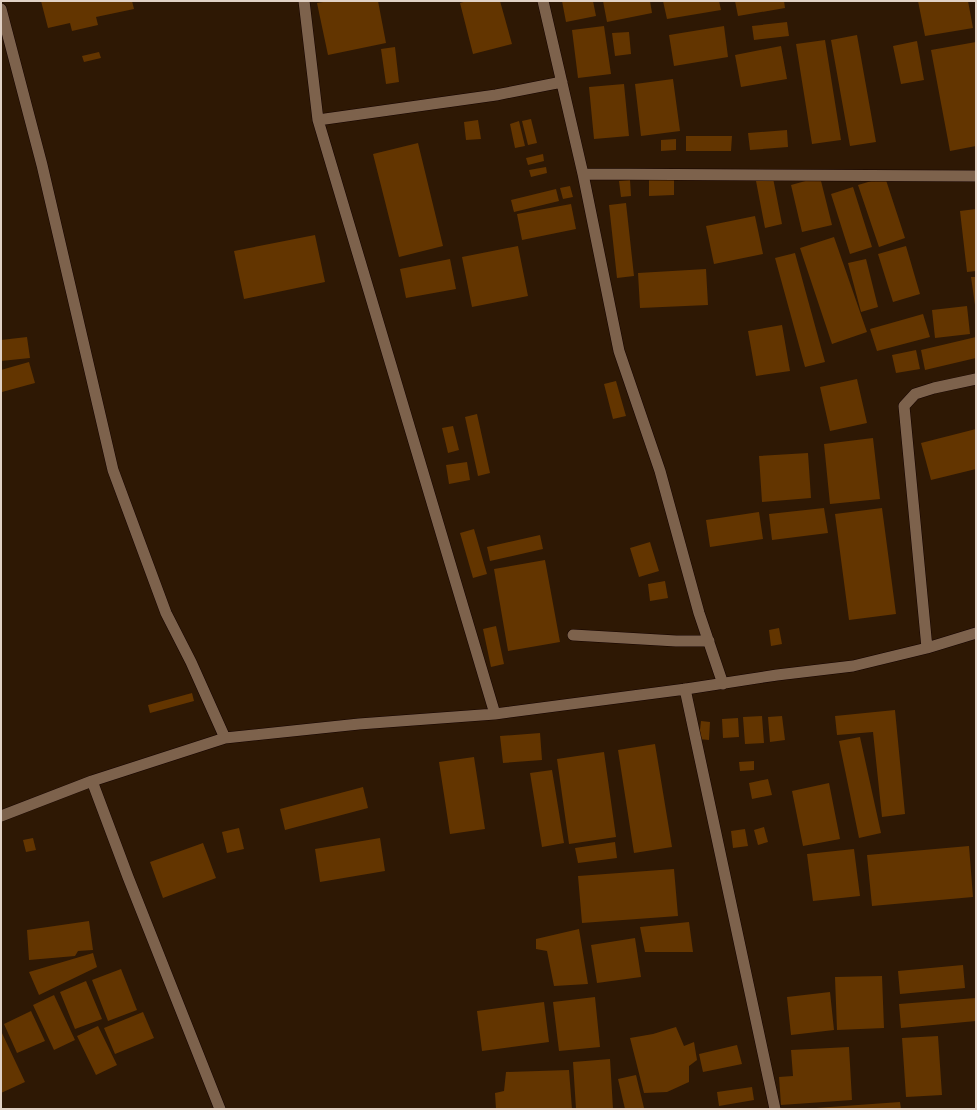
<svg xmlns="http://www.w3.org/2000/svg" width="977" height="1110" viewBox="0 0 977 1110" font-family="Rubik,sans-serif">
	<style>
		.building { fill: #633500 }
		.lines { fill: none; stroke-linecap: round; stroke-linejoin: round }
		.minor-casing { stroke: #150300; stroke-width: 12 }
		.minor { stroke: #7d624c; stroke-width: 11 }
	</style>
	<rect width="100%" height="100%" fill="#2e1804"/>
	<!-- building -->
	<path class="building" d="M41,1H132L134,9L96,17L98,25L72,31L70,23L48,28Z
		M329,1H378L386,43L328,55L317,3Z
		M467,1H500L512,44L473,54L460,3Z
		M562,1H593L596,16L566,22Z
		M603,1H650L652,13L607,22Z
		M663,1H719L721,10L667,19Z
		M735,1H784L785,8L738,16Z
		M918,1H968L973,28L925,36Z
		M787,22L789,36L754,40L752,26Z
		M604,26L611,74L578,78L572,30Z
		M724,26L728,57L674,66L669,35Z
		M629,32L631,54L615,56L612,33Z
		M857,35L876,142L850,146L831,40Z
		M825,40L841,140L812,144L796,44Z
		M917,41L924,80L901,84L893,46Z
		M976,42V146L950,151L931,50Z
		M781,46L787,79L741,87L735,55Z
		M395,47L399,82L386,84L381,49Z
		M99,52L101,58L84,62L82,56Z
		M673,79L680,131L641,136L635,84Z
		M624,84L629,136L594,139L589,87Z
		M531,119L537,143L528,145L522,121Z
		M478,120L481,139L466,140L464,122Z
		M519,121L525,146L515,148L510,124Z
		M787,130L788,147L750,150L748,133Z
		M686,136H732L731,151H686Z
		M676,139V150L661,151V140Z
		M418,143L443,246L399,257L373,154Z
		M543,154L544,161L528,165L526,158Z
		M546,167L547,173L531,177L529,170Z
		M820,177L832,225L802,232L791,185Z
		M885,177L905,238L879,247L858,185Z
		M773,178L782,224L765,228L756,181Z
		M630,180L631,196L621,197L619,181Z
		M649,180H674V195L649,196Z
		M570,186L573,197L563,199L560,188Z
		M853,187L872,247L850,254L831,194Z
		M556,189L559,201L514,212L511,200Z
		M626,203L634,276L617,278L609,205Z
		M571,204L576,229L522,240L517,214Z
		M976,209V271L967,272L960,211Z
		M755,216L763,254L714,264L706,226Z
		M315,235L325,282L244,299L234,251Z
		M834,237L867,332L832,344L800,248Z
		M518,246L528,296L472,307L462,257Z
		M906,246L920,294L893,302L878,254Z
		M795,253L825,362L805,367L775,258Z
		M450,259L456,289L406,298L400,269Z
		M866,259L878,307L861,312L848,263Z
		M706,269L708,305L640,308L638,273Z
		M971,277H976V305H975Z
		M967,306L970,334L935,338L932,310Z
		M923,314L930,337L877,351L870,329Z
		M782,325L790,371L756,376L748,331Z
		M27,337L30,358L1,361V340Z
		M976,337V358L925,370L921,350Z
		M916,350L920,369L896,373L892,355Z
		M29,362L35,383L2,392L1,370Z
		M857,379L867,423L830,431L820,387Z
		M616,381L626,416L613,419L604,384Z
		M477,414L490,473L478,476L465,417Z
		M453,426L459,450L448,453L442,428Z
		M976,429V469L931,480L921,443Z
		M873,438L880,499L830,504L824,444Z
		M808,453L811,498L762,502L759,456Z
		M467,462L470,480L449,484L446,465Z
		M824,508L828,533L772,540L769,514Z
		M882,508L896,614L849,620L835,514Z
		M759,512L763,539L710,547L706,520Z
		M474,529L487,574L473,578L460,533Z
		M540,535L543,549L490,561L487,547Z
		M650,542L659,571L639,577L630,548Z
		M545,560L560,642L508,651L494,569Z
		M665,581L668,598L650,601L648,584Z
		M496,626L504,664L491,667L483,629Z
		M779,628L782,644L771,646L769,630Z
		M192,693L194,701L150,713L148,705Z
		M895,710L905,814L882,817L873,732L837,735L835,716Z
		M762,716L764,743L745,744L743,717Z
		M782,716L785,740L770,742L768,717Z
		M738,718L739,737L723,738L722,719Z
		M701,721L710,722L709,740L699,739Z
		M540,733L542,760L503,763L500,736Z
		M860,737L881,833L859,838L839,741Z
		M655,744L672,847L634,853L618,750Z
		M604,752L616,837L569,844L557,759Z
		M474,757L485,829L450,834L439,762Z
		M754,761V770L740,771L739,762Z
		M552,770L564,843L542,847L530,773Z
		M768,779L772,795L752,799L749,783Z
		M829,783L840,839L803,846L792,791Z
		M363,787L368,808L285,830L280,809Z
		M764,827L768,842L758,845L754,830Z
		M239,828L244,849L227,853L222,832Z
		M745,829L748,846L733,848L731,831Z
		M33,838L36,850L26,852L23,840Z
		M380,838L385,871L320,882L315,849Z
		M615,842L617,858L578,863L575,848Z
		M203,843L216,878L163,898L150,862Z
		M969,846L973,897L872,906L867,855Z
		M854,849L860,896L813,901L807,854Z
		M674,869L678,916L582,923L578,876Z
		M89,921L93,950L78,951L75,956L29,960L27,930Z
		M689,922L693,952H645L640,927Z
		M579,929L588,984L554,986L547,951L536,949V939Z
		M635,938L641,977L597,983L591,945Z
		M93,953L97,967L39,995L29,972Z
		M963,965L965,988L900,994L898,971Z
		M121,969L137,1010L108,1021L92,980Z
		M882,976L884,1028L837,1030L835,977Z
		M86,981L102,1019L75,1029L60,992Z
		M830,992L834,1030L791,1035L787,997Z
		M54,995L75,1040L54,1050L33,1005Z
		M595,997L600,1047L559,1051L553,1002Z
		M976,998V1021L901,1028L899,1004Z
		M544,1002L549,1042L482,1051L477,1011Z
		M31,1011L45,1041L17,1053L4,1024Z
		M143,1012L154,1038L115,1054L104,1028Z
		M98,1026L117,1065L96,1075L77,1036Z
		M676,1027L684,1046L694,1042L697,1060L689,1066V1082L667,1092L644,1093L630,1038L653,1034Z
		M1,1031L25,1082L1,1093Z
		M938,1036L942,1095L906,1097L902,1038Z
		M737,1045L742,1064L703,1072L699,1054Z
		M849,1047L852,1100L781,1105L779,1077L793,1076L791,1050Z
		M610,1059L613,1109H576L573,1062Z
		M569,1070L572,1109H496L495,1093L504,1091L506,1072Z
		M636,1075L644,1108L625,1109L618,1079Z
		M752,1087L754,1100L719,1106L717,1092Z
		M900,1102L901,1109H816V1108Z"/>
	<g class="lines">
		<defs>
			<path id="minor" d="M304,1L318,120L495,714
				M543,1L583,174
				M1,9L42,165L113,470L166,613L191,662L225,738
				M318,120L496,95L562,82
				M573,635L676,641H709
				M927,648L904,406L915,394L934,388L976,379
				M723,684L699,613L660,471L619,351L583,174L976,176
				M685,689L775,1109
				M92,781L128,877L220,1109
				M1,816L92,781L225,738L359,724L495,714L686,689L777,675L853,666L927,648L976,633"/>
		</defs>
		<!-- minor casing -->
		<use href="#minor" class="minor-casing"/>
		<!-- minor -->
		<use href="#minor" class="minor"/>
	</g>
	<!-- border -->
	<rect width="977" height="1110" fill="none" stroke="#e1d2c6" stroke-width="4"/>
</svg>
